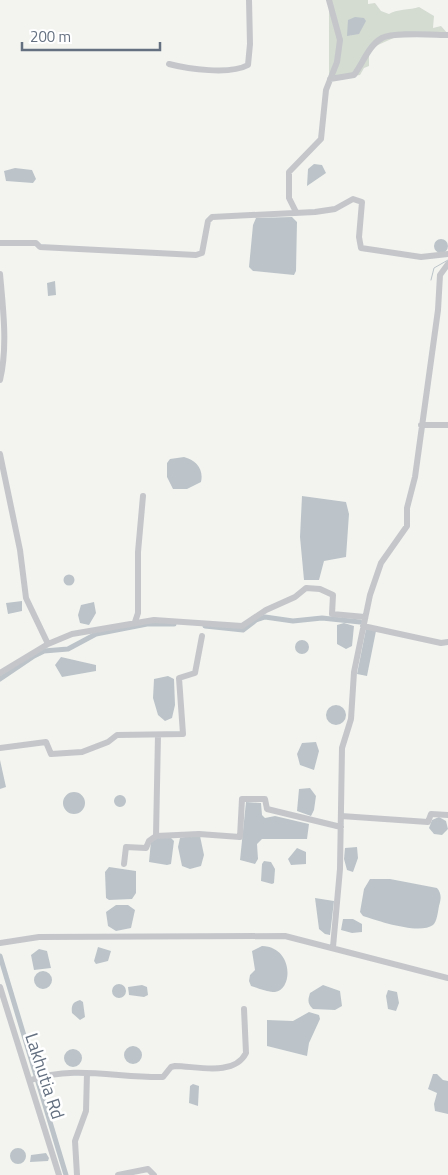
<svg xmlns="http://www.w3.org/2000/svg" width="448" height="1175" viewBox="0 0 448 1175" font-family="'Titillium Web',sans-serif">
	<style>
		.green { fill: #d4dbd1 }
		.water { fill: #bcc4c9 }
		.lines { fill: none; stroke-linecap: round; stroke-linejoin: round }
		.stream { stroke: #bcc4c9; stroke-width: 1 }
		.canal { stroke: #bcc4c9; stroke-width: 5 }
		.minor { stroke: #c4c6ca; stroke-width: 6 }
		.labels { text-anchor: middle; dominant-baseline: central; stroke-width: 5; stroke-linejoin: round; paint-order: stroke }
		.street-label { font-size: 18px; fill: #647080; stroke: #fff }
	</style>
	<rect width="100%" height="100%" fill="#f3f4f0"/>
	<!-- green -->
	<path class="green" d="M329,0H368V4L375,3L381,11L389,14C396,9 410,10 419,7L434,16L433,28L441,26L448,34L398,36L369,49V66L364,68L360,75L329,79Z"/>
	<!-- water -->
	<path class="water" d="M355,17L364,18L366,21L359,34L347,36L348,20Z
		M314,164L322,165L326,173L307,186L308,169Z
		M15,168L32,170L36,179L33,183L6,181L4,171Z
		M292,217L297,222L296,271L294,275L253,271L249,267L253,225L256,218Z
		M434 246a7 7 0 1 1 14 0a7 7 0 1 1-14 0Z
		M55,281L56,295L48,296L47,283Z
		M184,457C196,460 204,469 201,482L187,489H173L167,477V463L170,459Z
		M302,496L346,502L349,514L346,557L324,561L319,580H304L300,537Z
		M63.5 580a5.5 5.5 0 1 1 11 0a5.5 5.5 0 1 1-11 0Z
		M22,601V611L8,614L6,603Z
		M94,602L96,613L89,625L80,623L78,615L81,605Z
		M344,623L354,626L352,646L346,649L337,644V625Z
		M366,629L376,631L367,676L357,674Z
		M295 647a7 7 0 1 1 14 0a7 7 0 1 1-14 0Z
		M61,657L96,665V671L62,677L55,665Z
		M168,676L174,679L175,705L172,718L165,721L158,715L153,698L154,679Z
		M326 715a10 10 0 1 1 20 0a10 10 0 1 1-20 0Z
		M316,742L319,751L314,770L300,765L297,754L302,743Z
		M0,760L6,787L0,789Z
		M310,788L316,796L314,810L311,816L297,811L299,789Z
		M63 803a11 11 0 1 1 22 0a11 11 0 1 1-22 0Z
		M114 801a6 6 0 1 1 12 0a6 6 0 1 1-12 0Z
		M246,802L261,803L262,815L265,818L275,816L309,824L307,839H262L257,844L258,859L255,864L240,860Z
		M439,817L446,821L448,829L442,835L434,834L429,828L432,820Z
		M191,836H200L204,855L201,866L190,869L182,866L178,847L180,838Z
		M155,837H170L174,841L171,864L167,865L149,862L151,841Z
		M357,847L358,858L353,872L347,870L344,859L345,848Z
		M297,848L306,852V864L291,865L288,859Z
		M264,861L271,862L275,869L274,883L272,884L261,881L262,864Z
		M109,867L136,871V893L132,899L109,900L106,898L105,872Z
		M370,879H390L437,888C442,894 441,899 439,906C438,911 437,922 433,925C420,935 378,921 363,916L360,912L364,889Z
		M315,898L334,901L330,935L325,934L319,929Z
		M116,905H128L135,910L131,928L116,931L108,926L106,912Z
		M343,919H353L362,924V932L352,933L341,930Z
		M262,946C294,947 293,990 275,992C267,992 258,988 251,986L249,981L250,975L255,970L252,951Z
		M98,947L111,951L108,961L96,964L94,961Z
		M39,949L47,951L51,968L34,970L31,955Z
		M34 980a9 9 0 1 1 18 0a9 9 0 1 1-18 0Z
		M112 991a7 7 0 1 1 14 0a7 7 0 1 1-14 0Z
		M142,985L147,987L148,995L144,997L129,995L128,987Z
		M323,985L340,991L342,1006L335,1010L313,1009C307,1003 308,1000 310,993Z
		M388,990L397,992L399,1003L396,1011L388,1009L386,996Z
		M80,1000L83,1002L85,1017L80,1020L72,1013C71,1005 73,1002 80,1000Z
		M309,1012L319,1015L320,1019L309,1043L307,1056L267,1046V1020L293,1021Z
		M124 1055a9 9 0 1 1 18 0a9 9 0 1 1-18 0Z
		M64 1058a9 9 0 1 1 18 0a9 9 0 1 1-18 0Z
		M433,1074H437L443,1080L448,1081V1114L435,1111L434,1104L437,1093L428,1089Z
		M193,1084L199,1086L198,1106L189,1103L190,1086Z
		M10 1156a8 8 0 1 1 16 0a8 8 0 1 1-16 0Z
		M46,1153L49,1158L48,1161L30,1162L31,1155Z"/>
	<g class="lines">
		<!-- stream -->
		<path class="stream" d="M431,280L434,268L448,260"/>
		<!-- canal -->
		<path class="canal" d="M205,626L243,630L256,620L265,617L293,621L322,618L360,622
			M0,679L34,656L44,651L68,649L96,634L147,624H174
			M0,956L66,1175"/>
		<!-- minor -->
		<path class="minor" d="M169,64C188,69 230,75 248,65L250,44L249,0
			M330,79L354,75C363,63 369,45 382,38C394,32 434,35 448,35
			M296,212L289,198V172L321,139L326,90L337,62L340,40L329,0
			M0,243H36L40,247L196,255L202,253L208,221L212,217L315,212L335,209L353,199L362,202L359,237L361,248L421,257L448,254
			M0,274C3,308 8,347 0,380
			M421,425H448
			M0,454L20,550L26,598L48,644L0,673
			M135,622L138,613V552L143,496
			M363,626L441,643L448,642
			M48,644L72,634L154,620L242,626L266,610L295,597L306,588L320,589L333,595L332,614L365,617
			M0,748L46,742L51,754L82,752L108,742L117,735L183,734L179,678L195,673L202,636
			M341,816L428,822L431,814L448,815
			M156,836L199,834L240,837L242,799H265L267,809L341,827
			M124,864L126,847L146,848L149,841L156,836L158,735
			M0,943L39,937L285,936L448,978
			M333,947L340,869L342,748L351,719L354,672L370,595L381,563L407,526V508L415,477L438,310L440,275L448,264
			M0,987L59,1175
			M31,1080C73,1065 119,1078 163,1077L171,1067L175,1066C196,1066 234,1077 246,1053L244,1009
			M77,1175L75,1141L86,1111L87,1073
			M118,1175L148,1169L154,1175"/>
	</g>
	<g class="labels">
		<!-- street labels -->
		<g class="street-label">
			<text transform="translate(45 1076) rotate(72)">Lakhutia Rd</text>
		</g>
	</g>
	<!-- scale -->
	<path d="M22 42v8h138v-8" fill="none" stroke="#647080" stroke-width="2.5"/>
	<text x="30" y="42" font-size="15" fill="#647080" stroke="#ffffff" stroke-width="4" paint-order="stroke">200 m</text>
</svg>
